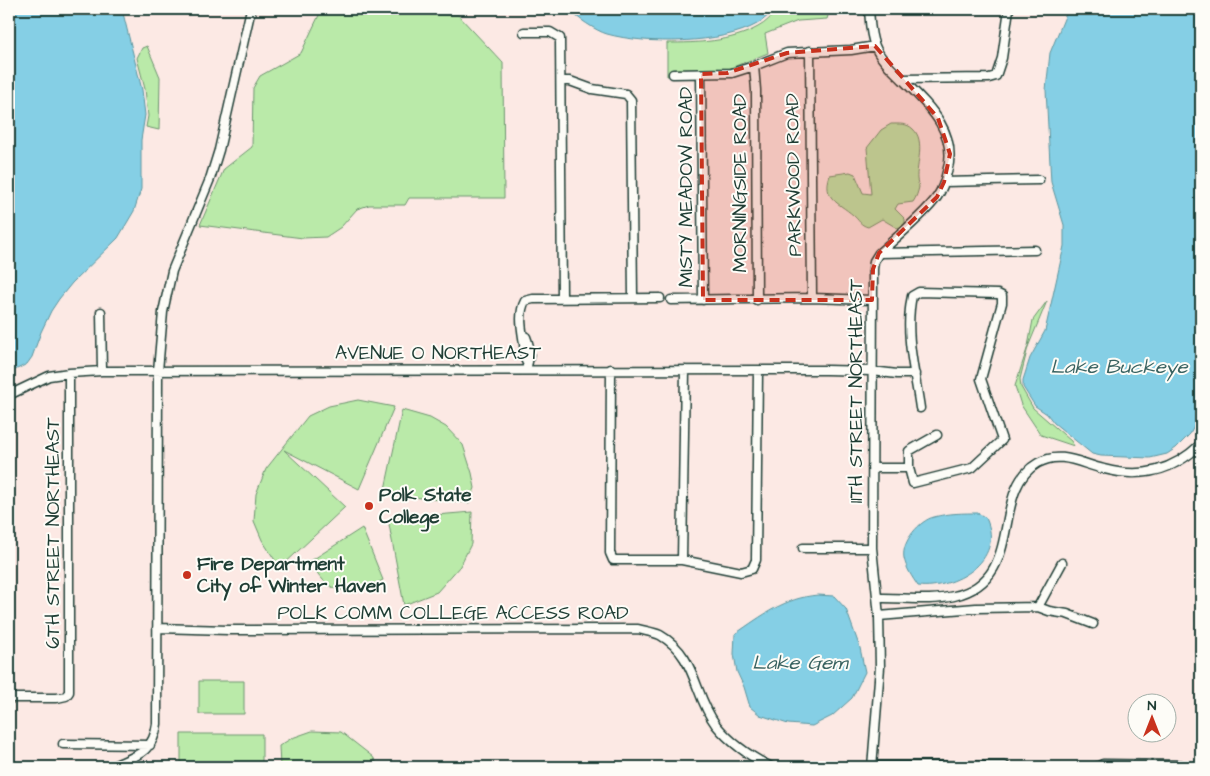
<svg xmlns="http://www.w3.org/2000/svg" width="1210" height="776" viewBox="0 0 1210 776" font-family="'Architects Daughter',sans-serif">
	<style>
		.green { fill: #baeaa9; stroke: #6c946e }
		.water { fill: #85cfe5; stroke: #5c959e }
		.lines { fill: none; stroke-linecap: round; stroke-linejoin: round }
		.minor-casing { stroke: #1f3d34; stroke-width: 11 }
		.minor { stroke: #fdfcf7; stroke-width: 8 }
		.marked { fill: #c8321e; fill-opacity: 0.2; stroke: #c8321e; stroke-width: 4; stroke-dasharray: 10 6; stroke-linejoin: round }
		.poi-dot { fill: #c8321e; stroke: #fdfcf7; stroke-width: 2 }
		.labels { text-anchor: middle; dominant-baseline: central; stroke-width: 4; stroke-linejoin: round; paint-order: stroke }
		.street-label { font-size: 19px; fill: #1f3d34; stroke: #fdfcf7 }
		.poi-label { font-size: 19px; font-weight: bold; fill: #1f3d34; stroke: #fdfcf7; text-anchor: start }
		.water-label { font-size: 20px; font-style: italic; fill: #386260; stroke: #fdfcf7 }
	</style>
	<rect width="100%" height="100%" fill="#fce9e4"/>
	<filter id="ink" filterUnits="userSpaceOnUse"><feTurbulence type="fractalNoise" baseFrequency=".02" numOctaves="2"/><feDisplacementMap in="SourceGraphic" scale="10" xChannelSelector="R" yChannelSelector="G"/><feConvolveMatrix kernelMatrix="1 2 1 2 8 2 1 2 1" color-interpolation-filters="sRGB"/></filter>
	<g filter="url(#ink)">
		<!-- green -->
		<path class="green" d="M778,9H830L827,19L798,21L765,34L768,53L728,69L667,76V43C697,43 731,42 758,27C766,23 772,16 778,9Z
			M320,13L458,15L503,63L504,198H409L405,205H369L357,209L341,227L326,237L303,238L200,225L224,169L252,147L253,88L260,76L301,53Z
			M147,46L160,77L159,130L146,127L148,116L145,89L137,58L142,48Z
			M891,124C899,124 907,123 913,129C926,141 916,165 917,179C917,181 919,186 919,187C918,192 916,198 913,202L898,204L895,209L905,219V225L897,228L882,219L868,227C860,225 859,220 853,215C838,202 822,199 830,175L850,172L855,174L863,193L871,194L867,148L881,130Z
			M1047,301L1028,347L1020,379L1021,387L1033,408L1071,441L1074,446L1041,435L1021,405L1015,386L1028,346L1033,320Z
			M358,400L394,407L359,489L284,450L345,507L280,568L262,540L254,521L256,494L266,469L308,416L329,406Z
			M402,410L430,418L446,427L463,445L472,473L475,488L469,503L384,494Z
			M472,512L471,544L460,566L437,592L404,605L388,519Z
			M362,528L383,580C365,589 340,598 324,581C318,575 314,568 309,562Z
			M199,681H244V714H199Z
			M312,731L341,732L373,757L379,767H280L279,746L292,738Z
			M181,734H262V767H181Z"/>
		<!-- water -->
		<path class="water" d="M9,9H122L142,90L145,115L141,140V189L134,211L118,238L72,283L59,299L51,311L41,332L32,357L27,364L9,373Z
			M568,9H774C769,15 764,20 757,24C722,44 646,45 607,34C596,31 576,17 568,9Z
			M1068,9H1201V414L1190,434L1176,448L1167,454L1150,458L1101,456L1092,454L1054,423L1047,414L1035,406L1023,387V380L1030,358L1045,331L1064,246V225L1051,182L1046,90L1050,53Z
			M978,513L986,518C1006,561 954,590 918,586C912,577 906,568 904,558C901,542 920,520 934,517C948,513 964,513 978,513Z
			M818,595L834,596L846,609L860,648L865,672L852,698L832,716L812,726L788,724L760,715L750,707L744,687L737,672L734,654L735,634C763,615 784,598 818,595Z"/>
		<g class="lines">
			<defs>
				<path id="minor" d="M869,9C870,21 870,35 875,46C880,59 892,69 902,79C927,104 959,132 947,172C945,181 942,190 937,197C925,214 896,238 879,253L874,261L873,269L872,548L879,616L880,667L872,767
					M524,32H550L560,38L562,298
					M810,51L812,298
					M754,66L756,90L757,300
					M673,74L732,73L754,66L787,53L851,50L875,46
					M701,74L703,300
					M902,79L989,78L996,76L1002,58L1009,9
					M561,81H570L592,89L626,94L631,100L633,298
					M944,182L1039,180
					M879,253L1035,250
					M671,300L812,298L872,300
					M101,312L102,371
					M526,337C531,350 530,354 527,366
					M527,363C523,357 525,351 524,344C522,330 518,314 525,301L533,299L660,298
					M611,369L610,553L613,560H682L741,572L752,569L756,560L758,371
					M9,395L49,376L69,373L102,371L826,370L872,371L897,374H915
					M920,408C915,372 904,333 912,296L919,292L998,294L1002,296V303L981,379L1002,440L972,468L913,483L909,468V451L937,435
					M872,468H909
					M803,548H872
					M682,560L685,370
					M878,598C902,597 929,602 954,596C1028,579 988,491 1038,463C1061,450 1081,464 1104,469C1142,479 1173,471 1201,444
					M1038,607L1049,611L1067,614L1093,624
					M879,616L976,608L1038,607L1062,563
					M157,628L228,630L638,629C645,631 653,632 660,635C697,656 693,694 716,725C730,742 751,757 771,767
					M9,698H57L66,696L69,692V373
					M63,744L150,745
					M873,766H1005L1006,767
					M111,767C134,756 153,754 157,724L158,371L163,312L172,271L210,179L219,150L251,9
					M1097,767L1103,764L1181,765L1182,767"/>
			</defs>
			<!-- minor casing -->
			<use href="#minor" class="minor-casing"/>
			<!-- minor -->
			<use href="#minor" class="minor"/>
		</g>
	</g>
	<!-- marked area -->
	<path class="marked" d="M875,46L938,118L950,154L944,182L937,197L879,253L873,269L872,300H703L701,74L727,73L787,53Z"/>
	<!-- markers -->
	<g class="poi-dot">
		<circle cx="369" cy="506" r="5"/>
		<circle cx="187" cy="575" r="5"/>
	</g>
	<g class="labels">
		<!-- street labels -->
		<g class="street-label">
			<text transform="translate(794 175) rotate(-91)">PARKWOOD ROAD</text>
			<text transform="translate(740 183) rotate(-90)">MORNINGSIDE ROAD</text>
			<text transform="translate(686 187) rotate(-90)">MISTY MEADOW ROAD</text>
			<text x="438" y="353">AVENUE O NORTHEAST</text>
			<text transform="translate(856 391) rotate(-90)">11TH STREET NORTHEAST</text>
			<text transform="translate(53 533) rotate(-90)">6TH STREET NORTHEAST</text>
			<text x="453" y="613">POLK COMM COLLEGE ACCESS ROAD</text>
		</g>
		<!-- poi labels -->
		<g class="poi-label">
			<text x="379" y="495">Polk State<tspan x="379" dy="22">College</tspan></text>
			<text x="197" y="564">Fire Department<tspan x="197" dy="22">City of Winter Haven</tspan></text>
		</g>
		<!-- water labels -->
		<g class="water-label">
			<text x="1119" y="367">Lake Buckeye</text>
			<text x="800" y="663">Lake Gem</text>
		</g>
	</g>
	<!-- margin -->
	<rect width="1210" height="776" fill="none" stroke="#fdfcf7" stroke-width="30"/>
	<rect x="15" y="15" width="1180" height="746" fill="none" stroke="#1f3d34" stroke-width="2" filter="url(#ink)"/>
	<!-- north arrow -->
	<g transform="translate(1152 718)"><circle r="24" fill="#fdfcf7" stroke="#a4b0a9"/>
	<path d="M0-4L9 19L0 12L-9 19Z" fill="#c8321e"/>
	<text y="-8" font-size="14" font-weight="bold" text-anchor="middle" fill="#1f3d34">N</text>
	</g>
</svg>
